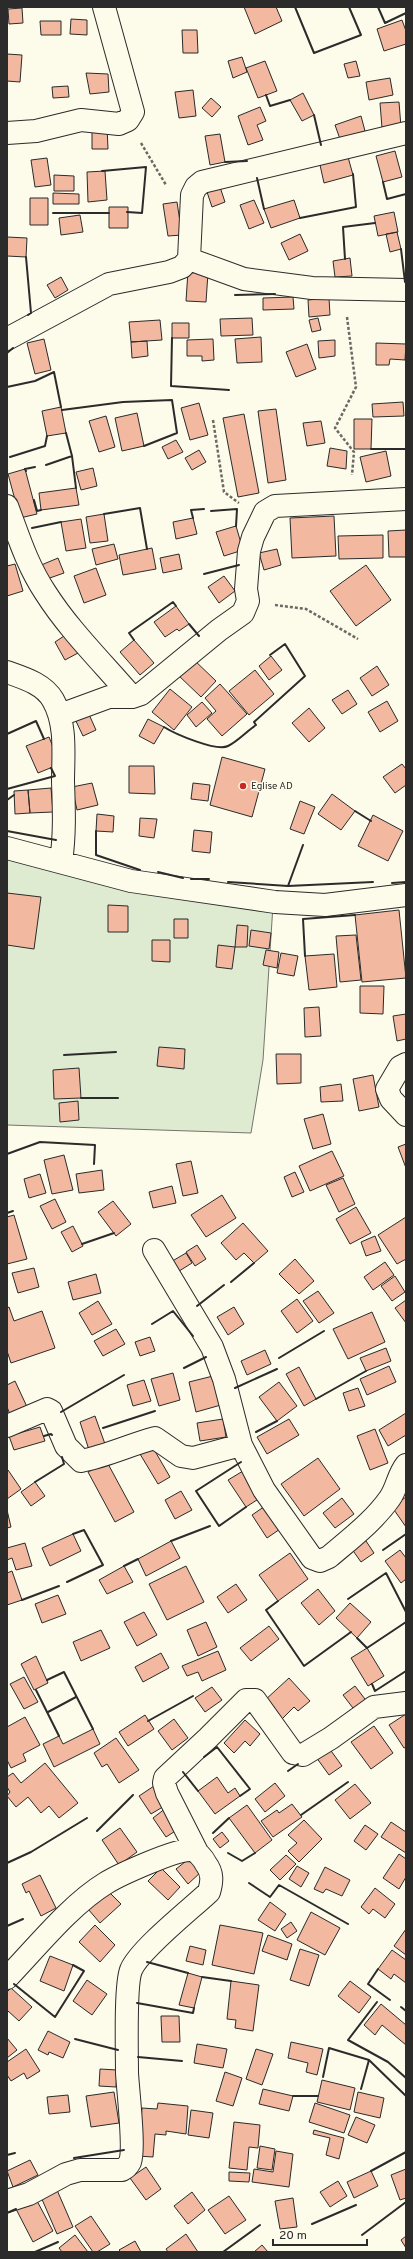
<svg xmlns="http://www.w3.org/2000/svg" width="413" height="2259" viewBox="0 0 413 2259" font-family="Overpass,sans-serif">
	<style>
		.green { fill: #deebd1; stroke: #74746e }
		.building { fill: #f2b8a0; stroke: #2b2b2b }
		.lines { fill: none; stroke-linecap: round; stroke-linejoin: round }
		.minor-casing { stroke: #2b2b2b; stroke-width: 24 }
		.path { stroke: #6a6964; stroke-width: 2.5; stroke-dasharray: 3 2; stroke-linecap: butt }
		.minor { stroke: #fdfbea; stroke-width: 22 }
		.wall { stroke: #2b2b2b; stroke-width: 2 }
		.poi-dot { fill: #c62828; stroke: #fdfbea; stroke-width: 1.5 }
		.labels { text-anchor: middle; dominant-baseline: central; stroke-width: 3; stroke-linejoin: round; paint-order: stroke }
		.poi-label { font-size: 10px; fill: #2b2b2b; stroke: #fdfbea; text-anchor: start }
	</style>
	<rect width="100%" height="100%" fill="#fdfbea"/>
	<!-- green -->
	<path class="green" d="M7,856L273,905L263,1060L251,1133L7,1125Z"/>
	<!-- building -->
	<path class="building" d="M244,7H276L282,21L255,34Z
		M22,8L23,23L9,24L8,9Z
		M71,19L87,20V35L70,34Z
		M402,20L406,31V44L384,51L377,29Z
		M40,21H61V35H41Z
		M182,30H197L198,53H183Z
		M7,54L22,55L20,82L7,81Z
		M242,57L247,72L233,78L228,61Z
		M265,61L277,91L258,98L246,68Z
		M356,61L360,76L348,78L344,64Z
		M86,73L108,74L109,92L90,94Z
		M390,78L393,95L369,100L366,82Z
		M68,86L69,97L53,98L52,87Z
		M193,90L196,116L179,118L175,92Z
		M303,93L314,115L302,121L290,100Z
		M211,98L221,107L212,117L202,108Z
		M399,102L401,127L382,128L380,103Z
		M260,107L266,121L257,125L263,140L248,145L238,116Z
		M361,116L365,131L340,139L335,125Z
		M107,126L108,149H92V127Z
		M220,134L225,162L210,165L205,136Z
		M395,151L402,177L383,182L376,156Z
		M348,157L353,175L324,183L320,165Z
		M47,158L51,185L35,187L31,160Z
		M105,171L107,200L88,202L87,172Z
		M54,175L74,176V191H54Z
		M220,187L225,202L212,207L207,192Z
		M53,193L79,194V204H53Z
		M30,198H48V225H30Z
		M254,200L264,223L249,229L240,205Z
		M294,200L300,218L271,228L264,209Z
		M177,202L182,235L168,236L163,204Z
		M109,207H128V228H109Z
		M394,212L398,232L378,236L374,216Z
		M80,215L83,232L61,235L59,218Z
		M397,232L401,249L390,252L386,234Z
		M300,234L308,251L289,260L281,243Z
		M7,237L27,238L26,257L7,256Z
		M350,258L352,276L335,277L333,261Z
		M188,271L208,273L206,302L186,301Z
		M61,277L68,290L55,298L47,285Z
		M293,297L294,309L263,310V298Z
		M329,298L330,315L309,317L308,300Z
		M252,318L253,335L221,336L220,319Z
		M318,318L321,330L312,332L309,320Z
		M160,320L162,340L131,342L129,322Z
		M172,323H189V338H172Z
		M261,337L262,362L237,363L235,339Z
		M44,339L51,370L35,374L27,343Z
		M213,339L214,360L202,361V356H187V340Z
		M335,340V356L319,358L318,341Z
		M147,341L148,356L132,358L131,342Z
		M376,343L406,344L405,360L390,359L389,365H376Z
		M307,344L316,369L296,377L286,352Z
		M403,402L404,416L373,417L372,404Z
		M199,403L208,435L190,440L181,408Z
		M61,407L66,433L47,436L42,411Z
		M276,409L286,480L268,483L258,411Z
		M137,413L144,446L122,451L115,418Z
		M244,414L259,493L238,497L223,418Z
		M106,416L115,447L99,452L89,421Z
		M354,419H372L371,449H354Z
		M321,421L325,443L307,446L303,423Z
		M176,440L183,452L168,459L162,447Z
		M330,448L347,451L346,469L327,466Z
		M199,450L206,462L192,470L185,458Z
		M386,451L391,476L366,482L360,457Z
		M93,468L97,486L81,490L76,472Z
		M25,469L37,514L20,518L8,474Z
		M76,488L79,505L41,510L39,493Z
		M104,514L108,541L90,543L86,517Z
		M334,516L336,556L292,558L290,518Z
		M193,518L197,534L176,539L173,522Z
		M81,519L86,548L66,551L61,522Z
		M236,526L243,550L224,556L216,532Z
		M406,530V557H389L388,531Z
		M383,535V558L339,559L338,536Z
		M114,544L118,559L96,565L92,549Z
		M152,548L156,569L123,575L119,555Z
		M277,549L281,565L264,570L259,553Z
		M179,554L182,569L163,573L160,558Z
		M58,558L64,573L44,580L39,566Z
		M15,564L23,591L7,596V566Z
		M366,565L391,600L356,626L330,591Z
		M96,568L106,595L84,603L74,576Z
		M224,576L235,591L219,603L208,587Z
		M176,606L189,624L179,631L177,629L165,637L154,622Z
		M67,634L78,653L65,660L55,642Z
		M134,640L154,663L140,675L120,652Z
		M271,656L282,670L269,680L259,666Z
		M192,658L216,681L201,697L177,674Z
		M377,666L389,685L372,696L360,678Z
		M255,670L274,694L249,715L229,691Z
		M220,684L247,714L222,736L207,719L216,711L205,698Z
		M170,689L192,707L174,730L152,712Z
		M348,690L357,704L342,714L332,700Z
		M387,701L398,721L380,732L368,712Z
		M202,702L212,713L196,727L187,715Z
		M309,708L325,728L309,742L292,723Z
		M87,710L96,730L83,736L74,717Z
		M148,719L164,727L154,744L139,736Z
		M49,737L60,764L38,773L26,746Z
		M222,757L265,769L252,817L210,805Z
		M402,764L406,769V785L395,793L383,777Z
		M129,766H154L155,794L129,793Z
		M92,783L98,805L77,810L72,787Z
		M193,783L210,785L208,801L191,799Z
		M51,788L53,812L30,813L28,790Z
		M28,790L30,813L15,814L14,791Z
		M332,794L355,811L341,830L318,814Z
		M300,801L315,807L304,834L290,829Z
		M97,814L114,816L113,832L96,831Z
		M373,815L403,831L388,861L358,846Z
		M140,818L157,819L154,838L139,836Z
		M194,830L212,832L210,853L192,851Z
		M7,893L41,897L34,949L7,945Z
		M108,905L128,906V932H108Z
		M399,910L406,978L362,982L355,915Z
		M174,919H188V938H174Z
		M237,925L248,926L247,947H235Z
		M251,930L271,933L269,949L249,946Z
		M356,935L361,980L340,982L336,936Z
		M152,940H170V962L152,961Z
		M218,945L235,947L232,969L216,967Z
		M266,950L279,952L277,968L263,965Z
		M281,953L298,956L294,976L277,973Z
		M334,954L337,987L309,990L305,956Z
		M360,986H384L383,1014L360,1013Z
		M319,1007L321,1036L305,1037L304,1008Z
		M406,1014V1039L397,1041L393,1016Z
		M159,1047L185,1049L184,1069L157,1066Z
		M276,1054H301V1083L277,1084Z
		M79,1068L81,1098L54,1099L53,1070Z
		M373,1075L379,1107L359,1111L353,1079Z
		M341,1084L343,1101L321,1102L320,1087Z
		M78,1101L79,1120L60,1122L59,1103Z
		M323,1114L331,1144L313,1149L304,1119Z
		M406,1144V1168L398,1147Z
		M332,1151L344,1176L310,1191L299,1166Z
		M64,1155L73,1190L52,1194L44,1160Z
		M191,1161L198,1193L183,1196L176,1164Z
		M102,1170L104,1190L79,1193L76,1174Z
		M295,1172L304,1192L292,1197L284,1177Z
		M40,1174L46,1193L29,1198L24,1179Z
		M343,1178L355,1204L339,1212L326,1185Z
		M172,1186L176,1203L153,1208L149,1192Z
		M222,1195L236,1218L206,1237L191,1215Z
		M55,1199L66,1222L52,1229L40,1206Z
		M113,1201L131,1224L116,1236L98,1212Z
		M356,1207L371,1233L350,1244L336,1219Z
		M14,1215L27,1259L7,1264V1217Z
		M406,1217V1259L397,1264L378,1235Z
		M243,1223L268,1251L254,1263L244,1253L236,1260L221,1243Z
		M73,1226L83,1246L72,1252L61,1232Z
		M375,1236L381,1251L366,1256L361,1242Z
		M197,1245L206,1259L195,1266L186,1252Z
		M186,1253L192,1263L176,1273L169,1263Z
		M295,1259L314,1281L299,1294L279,1274Z
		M385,1262L394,1275L373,1290L364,1277Z
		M34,1268L39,1287L18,1293L12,1273Z
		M96,1274L101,1293L73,1300L68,1282Z
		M395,1276L405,1292L392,1301L381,1286Z
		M318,1291L334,1313L319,1323L303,1301Z
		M297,1299L313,1321L297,1333L281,1311Z
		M406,1300V1323L395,1308Z
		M98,1301L112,1324L92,1335L79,1313Z
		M9,1307L14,1321L42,1311L55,1348L11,1363L7,1351V1308Z
		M234,1307L244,1324L228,1335L217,1317Z
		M372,1312L385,1342L348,1359L333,1329Z
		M116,1329L125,1344L103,1356L94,1341Z
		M150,1337L155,1351L140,1356L135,1342Z
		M386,1348L391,1361L366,1371L360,1358Z
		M265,1350L271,1364L247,1375L241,1361Z
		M389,1366L396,1382L367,1395L360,1379Z
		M299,1367L316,1399L304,1406L286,1374Z
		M173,1373L180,1400L159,1406L151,1379Z
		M213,1376L221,1405L196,1412L189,1382Z
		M144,1380L151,1401L133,1406L127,1385Z
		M15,1381L28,1409L11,1417L7,1407V1385Z
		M279,1382L297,1406L277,1421L259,1397Z
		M358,1388L365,1406L349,1411L343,1393Z
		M406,1413V1435L388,1446L379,1430Z
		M95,1416L105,1444L89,1450L80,1422Z
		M223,1419L226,1437L200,1441L197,1423Z
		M289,1419L299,1435L267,1454L257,1437Z
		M40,1427L45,1441L14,1450L9,1436Z
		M375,1429L388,1463L370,1470L357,1436Z
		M152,1446L170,1477L158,1484L140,1454Z
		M318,1458L340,1489L304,1516L281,1484Z
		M107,1462L134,1512L115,1522L88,1472Z
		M8,1470L21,1489L7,1499V1470Z
		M243,1471L260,1498L246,1507L228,1480Z
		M35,1482L45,1496L31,1506L21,1492Z
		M181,1491L192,1510L175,1519L165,1500Z
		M406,1497V1527L392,1507Z
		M342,1498L354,1514L335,1528L323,1513Z
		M268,1504L283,1527L267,1538L252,1515Z
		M7,1510L11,1527L7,1528Z
		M73,1534L81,1551L50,1566L42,1548Z
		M362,1535L374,1553L361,1562L349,1545Z
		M171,1541L180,1558L146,1576L138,1559Z
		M25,1543L32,1566L16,1570L12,1558L7,1560V1548Z
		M400,1550L406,1558V1579L401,1583L385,1561Z
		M290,1553L308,1579L278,1601L259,1575Z
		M124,1566L133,1582L107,1594L99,1580Z
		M186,1566L204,1602L167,1620L149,1584Z
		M12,1571L22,1600L7,1605V1573Z
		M236,1584L247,1600L228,1613L217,1597Z
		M318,1589L335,1611L319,1625L301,1603Z
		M58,1595L66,1614L42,1623L35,1604Z
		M350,1603L371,1622L357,1638L336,1618Z
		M144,1612L157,1635L137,1646L124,1622Z
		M206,1622L217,1647L198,1656L187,1630Z
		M269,1626L279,1639L251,1661L240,1648Z
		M101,1630L110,1648L81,1661L73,1642Z
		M367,1648L384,1676L368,1686L351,1658Z
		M218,1651L226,1670L202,1681L198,1672L187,1676L182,1666Z
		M161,1653L169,1668L143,1682L135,1667Z
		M36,1656L48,1683L34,1690L21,1664Z
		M24,1677L38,1702L24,1709L10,1684Z
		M289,1678L310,1701L298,1711L294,1707L281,1720L264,1701Z
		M355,1686L368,1703L356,1712L343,1695Z
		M212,1687L222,1700L205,1712L195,1698Z
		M406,1714V1747L404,1748L389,1725Z
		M145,1715L154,1729L128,1746L119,1732Z
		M25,1717L40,1745L23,1754L26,1761L11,1768L7,1760V1727Z
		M174,1719L188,1738L172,1750L158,1731Z
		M245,1720L260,1734L250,1746L245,1741L234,1753L224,1743Z
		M374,1726L393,1753L371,1769L351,1742Z
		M93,1729L100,1744L54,1767L43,1744L59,1736L63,1744Z
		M116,1738L139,1770L119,1783L107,1764L102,1767L94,1753Z
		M329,1748L342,1766L329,1775L316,1757Z
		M45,1763L78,1803L59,1818L49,1806L41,1813L28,1797L16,1807L7,1796L10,1792L7,1787V1777L13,1773L21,1783Z
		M217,1777L228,1793L235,1788L240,1796L215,1814L198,1791Z
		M275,1783L285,1796L265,1812L255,1799Z
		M355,1784L371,1803L350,1819L335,1800Z
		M154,1786L166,1805L151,1814L139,1796Z
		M292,1804L302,1817L273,1837L261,1821L277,1810L279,1813Z
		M247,1805L272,1840L255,1853L229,1818Z
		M166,1808L180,1828L166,1837L153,1818Z
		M304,1820L322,1839L299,1862L288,1851L297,1843L288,1835Z
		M391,1822L406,1832V1853L381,1837Z
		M365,1825L378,1834L366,1850L354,1841Z
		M120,1828L137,1852L119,1865L102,1840Z
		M222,1832L229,1841L220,1848L213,1839Z
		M399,1854L406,1859V1877L399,1889L383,1878Z
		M286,1855L296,1864L280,1880L270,1870Z
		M190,1858L201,1872L188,1884L176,1869Z
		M297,1866L309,1873L301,1887L289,1879Z
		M325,1867L350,1880L342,1896L326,1889L323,1893L314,1889Z
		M161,1868L180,1887L168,1900L148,1881Z
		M40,1875L56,1908L41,1916L29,1891L26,1893L22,1884Z
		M375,1888L395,1904L385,1918L373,1909L369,1914L361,1907Z
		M108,1891L121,1904L100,1923L88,1909Z
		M270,1902L286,1914L275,1931L258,1920Z
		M311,1912L340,1928L325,1955L297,1940Z
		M291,1922L297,1931L287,1938L281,1929Z
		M95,1925L115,1945L100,1962L79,1942Z
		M220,1925L263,1933L254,1974L212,1965Z
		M406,1929V1955L394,1946Z
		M268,1935L292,1944L287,1960L262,1951Z
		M190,1946L206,1950L203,1965L186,1961Z
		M300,1949L319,1955L309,1986L290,1980Z
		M392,1950L406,1960V1983L394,1974L391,1979L378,1969Z
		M50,1956L73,1965L64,1991L40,1981Z
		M188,1973L202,1977L194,2008L179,2005Z
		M87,1980L107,1994L92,2015L73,2001Z
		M231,1981L259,1985L253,2031L235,2028L236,2020L227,2019Z
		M350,1981L371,1997L359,2013L338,1996Z
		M11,1988L32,2007L19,2021L8,2011L7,2013V1992Z
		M381,2004L406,2025V2045L382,2025L375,2035L364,2025Z
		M161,2016H179L180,2042H162Z
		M48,2031L70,2042L63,2058L49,2052L48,2055L38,2050Z
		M7,2038L17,2050L7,2058Z
		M291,2042L323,2049L317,2075L306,2072L308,2063L288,2058Z
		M197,2044L227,2049L223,2068L194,2063Z
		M26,2049L40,2071L27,2079L24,2073L11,2081L7,2075V2062Z
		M256,2049L273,2054L262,2085L246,2079Z
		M100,2069L117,2070L116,2087L99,2086Z
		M225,2072L242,2078L233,2106L216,2101Z
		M322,2080L355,2088L350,2110L317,2102Z
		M263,2089L293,2096L289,2111L259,2104Z
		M114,2092L119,2123L91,2127L86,2096Z
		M358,2092L384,2098L380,2118L354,2112Z
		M68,2095L70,2112L49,2114L47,2097Z
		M158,2103L188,2106L186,2134L166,2131V2135L155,2134L153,2157L138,2156L142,2108L157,2109Z
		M315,2103L350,2115L344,2133L309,2122Z
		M191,2110L213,2113L209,2138L188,2135Z
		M356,2117L375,2125L367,2143L348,2135Z
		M234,2122L260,2125L258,2148L249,2147L247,2170L229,2168Z
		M314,2130L344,2138L339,2159L326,2155L330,2138L313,2134Z
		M260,2146L275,2149L272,2170L257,2168Z
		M276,2151L293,2154L289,2187L252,2182L254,2169L273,2172Z
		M30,2160L38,2175L13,2187L7,2171Z
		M146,2167L161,2189L146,2200L130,2178Z
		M406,2169V2198L400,2200L391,2175Z
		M371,2171L378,2186L354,2198L347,2182Z
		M229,2172L250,2173L249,2182L229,2181Z
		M338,2181L347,2196L330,2207L320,2192Z
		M57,2190L73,2227L57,2234L41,2197Z
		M192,2192L205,2210L188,2224L174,2206Z
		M229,2196L246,2220L225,2234L208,2210Z
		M293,2198L297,2227L280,2229L275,2201Z
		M36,2199L53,2231L33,2242L16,2209Z
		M91,2216L110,2244L97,2252H93L75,2226Z
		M186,2234L198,2252H168L166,2249Z
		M75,2235L88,2252H62L59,2248Z
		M406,2236V2248L401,2240Z
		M135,2241L141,2252H121L119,2250Z
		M262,2245L268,2252H254Z"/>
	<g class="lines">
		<defs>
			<path id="minor" d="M7,133L36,131L81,120L119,124L128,120L133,112L104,7
				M189,259L244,279L312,288L406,290
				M7,339L109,284L169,272L182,267L189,259L192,195L196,187L202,182L406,133
				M7,506C18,535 27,565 45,592C69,630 103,663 132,697
				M7,672C24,678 44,684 53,700C67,724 63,756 63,782C64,809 65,834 61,862
				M60,715L109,697H132L141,694L219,630L243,613L248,601L246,589L249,551L253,537L265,512L275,506L406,499
				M7,848L131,881L275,902L325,905L406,895
				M406,1064L400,1067L387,1089L391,1099L406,1115
				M154,1250L212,1347L224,1379L241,1445L264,1490L312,1558L320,1561L329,1557C350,1539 374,1521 390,1498C397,1488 398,1475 406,1465
				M7,1426L47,1409L51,1411L66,1446L81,1461C107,1456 129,1445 155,1438L181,1456L193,1458L241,1445
				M197,1852L167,1793L164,1783L165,1778L208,1738L246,1700H255L293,1753L303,1755L331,1738L374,1707L406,1703
				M7,1978C36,1948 70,1905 106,1883C119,1875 176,1849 191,1850C197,1851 203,1858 206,1864C213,1873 212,1882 209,1892C191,1909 139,1950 131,1970C125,1985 127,2053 127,2073C128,2091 135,2149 130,2162C128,2166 126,2168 122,2170H80L66,2174L29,2194L7,2201"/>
		</defs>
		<!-- minor casing -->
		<use href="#minor" class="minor-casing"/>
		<!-- path -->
		<path class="path" d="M141,143L166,185
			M347,317L356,387L335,428L354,452L352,475
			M213,420L224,492L239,503
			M275,605L306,609L358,639"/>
		<!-- minor -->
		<use href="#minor" class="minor"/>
		<!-- wall -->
		<path class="wall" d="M295,7L314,53L361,35L349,7
			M378,7L385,23L406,13
			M266,95L270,106L290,100
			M314,115L321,145
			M225,162L247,161
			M102,171L146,167L142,213L127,212
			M257,178L264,209
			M383,182L387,199L406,194
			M53,213H109
			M300,218L356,207L353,174
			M401,249L405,282
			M26,257L31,313L28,315
			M345,259L343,227L375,223
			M235,295L275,294
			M172,338L171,386L229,390
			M7,353L13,348
			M7,387L35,381L54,372L61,407
			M62,410L123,402L172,400L177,433L144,446
			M66,433L72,456L76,488
			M371,449H406
			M10,457L45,446L47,436
			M46,465L72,456
			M26,471L25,469L35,467
			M34,500L37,511L41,510
			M211,511L237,509L236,526
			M104,514L140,508L147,549
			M193,518L191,510L204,509
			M32,528L61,522
			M204,574L239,565
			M189,624L199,636
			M134,640L129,633L173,602L176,606
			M164,727C175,734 217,752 228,746C238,741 247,731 256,725L254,722L305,676L285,644L270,655
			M7,734L36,721L44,739
			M7,789L55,776L51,768
			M7,800L14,795
			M355,811L371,821
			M7,831L56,840
			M96,831V855L140,870
			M158,872L183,878
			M191,879H209
			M228,882L288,886L373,882
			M392,883L406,882
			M288,886L303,845
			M305,956L303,919L355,915
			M64,1055L116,1052
			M81,1098H118
			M7,1154L40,1142L95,1145L94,1164
			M7,1213L13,1211
			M82,1244L114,1233
			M231,1282L254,1263
			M197,1306L224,1285
			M152,1324L173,1311L193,1336
			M279,1358L324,1331
			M184,1368L206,1357
			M235,1388L277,1369
			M316,1399L366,1371
			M61,1412L124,1375
			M103,1428L155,1411
			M256,1432L277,1421
			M44,1436L51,1434L52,1435
			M241,1462L196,1491L219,1526L246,1507
			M35,1482L64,1464L62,1457
			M171,1541L210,1526
			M383,1550L406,1534
			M124,1566L138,1559
			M67,1582L103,1565L84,1530L73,1534
			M348,1599L386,1573L406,1612
			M22,1600L59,1586
			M278,1601L266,1610L304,1666L351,1632
			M357,1638L367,1648L406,1622
			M47,1680L64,1672L93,1729
			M372,1684L375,1691L406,1671
			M36,1690L59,1736
			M48,1712L76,1697
			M148,1721L193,1696
			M204,1757L217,1747L250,1789L240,1796
			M288,1771L298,1764
			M183,1772L198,1791
			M301,1815L348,1782
			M97,1831L133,1795
			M213,1833L229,1818
			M228,1853L242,1861L255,1853
			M7,1863L31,1852L87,1818
			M249,1883L270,1897L279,1885L348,1924
			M7,1926L23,1919
			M147,1962L188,1973
			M378,1969L368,1984L390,2000
			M202,1977L231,1981
			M14,1984L55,2017L84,1971L73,1965
			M377,2002L348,2040L388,2062L406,2078
			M137,2003L193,2013L194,2008
			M401,2007L406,2011
			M75,2039L118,2050
			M138,2057L182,2061
			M323,2077L329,2048L369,2060L406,2096
			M361,2089L369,2060
			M293,2096H318
			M7,2155L15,2153
			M74,2158L124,2150
			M371,2171L406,2152
			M7,2213L16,2209
			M312,2224L356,2205
			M362,2235L406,2202
			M35,2252L58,2242
			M223,2252L260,2225"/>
	</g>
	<!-- markers -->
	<circle class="poi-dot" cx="243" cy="786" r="4"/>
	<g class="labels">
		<!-- poi labels -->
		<g class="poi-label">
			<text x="251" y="786">Eglise AD</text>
		</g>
	</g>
	<!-- border -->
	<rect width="413" height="2259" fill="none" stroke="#2b2b2b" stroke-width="16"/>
	<!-- scale -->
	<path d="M273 2239v6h94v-6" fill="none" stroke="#2b2b2b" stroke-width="2"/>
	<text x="279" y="2239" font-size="12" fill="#2b2b2b" stroke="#fdfbea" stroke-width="3" paint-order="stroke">20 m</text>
</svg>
